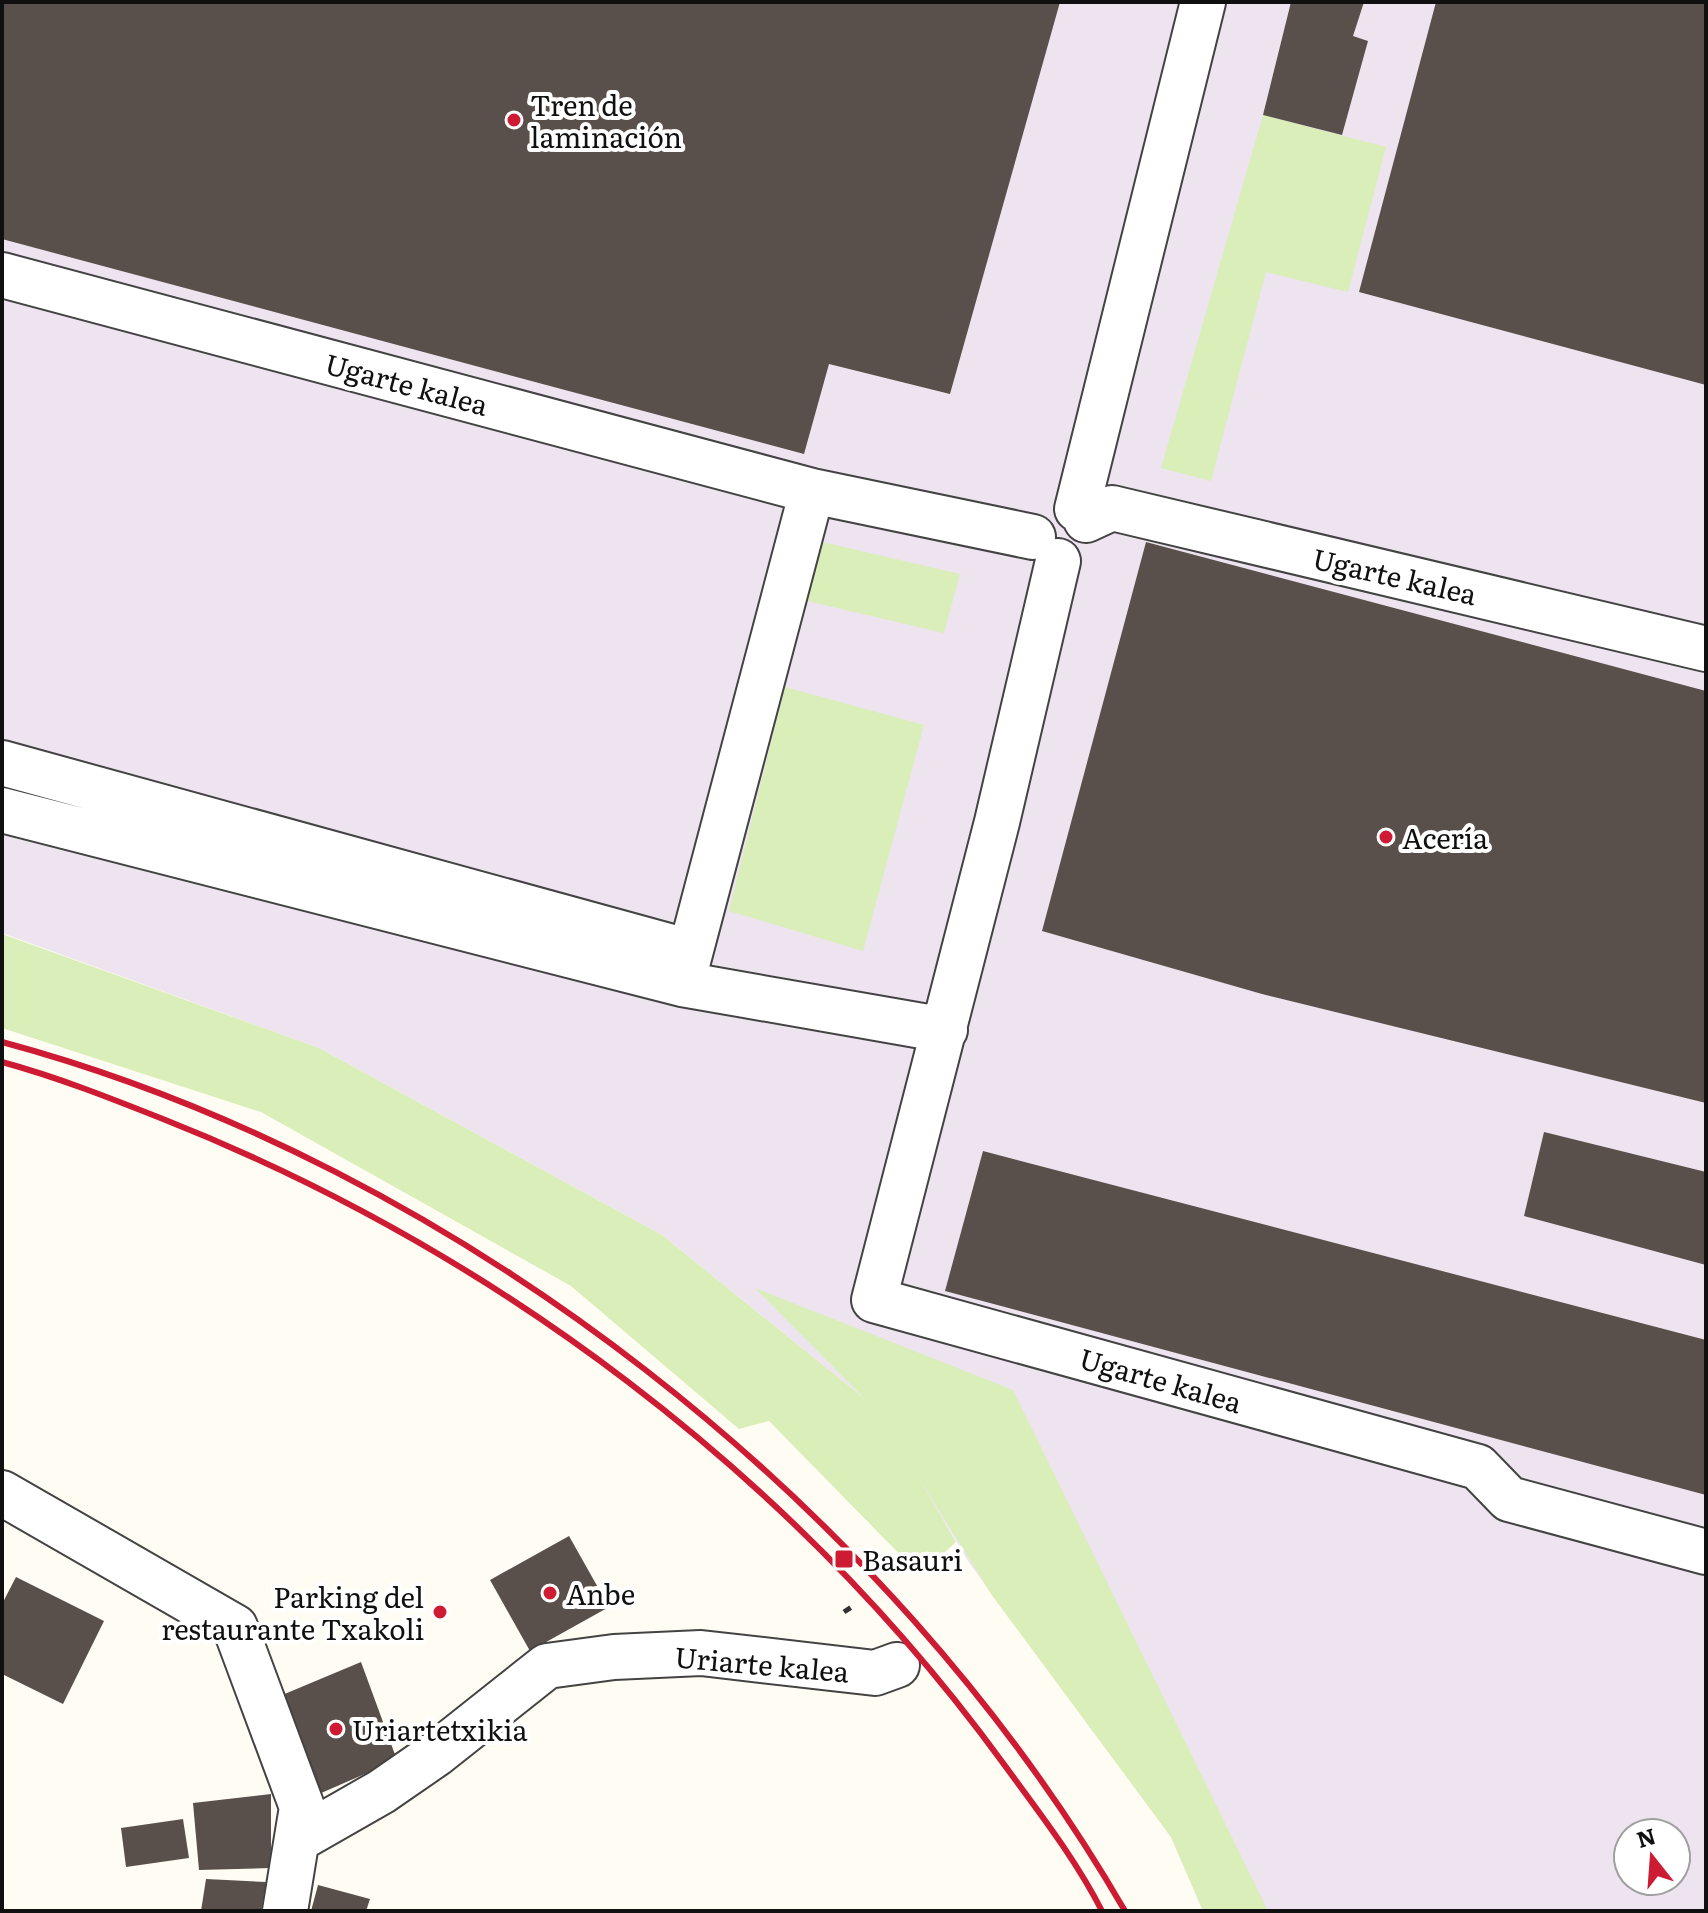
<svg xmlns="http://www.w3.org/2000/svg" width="1708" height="1913" viewBox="0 0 1708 1913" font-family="Literata,serif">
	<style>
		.industrial { fill: #ede4ef; fill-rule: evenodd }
		.green { fill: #d9eeb9 }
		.building { fill: #5a504b }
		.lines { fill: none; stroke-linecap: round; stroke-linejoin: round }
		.minor-casing { stroke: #434343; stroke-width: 48 }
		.path { stroke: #323232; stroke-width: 5; stroke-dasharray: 8 4; stroke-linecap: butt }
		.minor { stroke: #fff; stroke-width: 44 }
		.rail { stroke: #cd1b34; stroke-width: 6 }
		.poi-dot { fill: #cd1b34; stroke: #fff; stroke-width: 3 }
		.labels { text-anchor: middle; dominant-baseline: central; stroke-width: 8; stroke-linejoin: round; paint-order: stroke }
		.poi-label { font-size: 28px; fill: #101010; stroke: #fff; text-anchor: start }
		.street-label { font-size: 28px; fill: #101010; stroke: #fff }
	</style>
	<rect width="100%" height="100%" fill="#fffcf3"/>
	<!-- industrial -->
	<path class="industrial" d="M2,2H1706V1911H1203L1171,1837L970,1564L875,1407L662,1235L319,1048L2,933ZM1628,1833H1676V1881H1628Z"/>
	<!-- green -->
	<path class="green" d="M1263,115L1386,147L1348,292L1266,272L1211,481L1161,468Z
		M818,541L960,574L944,633L803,600Z
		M785,687L924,725L863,951L729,911Z
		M2,934L319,1048L662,1235L865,1399L755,1288L1013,1390L1268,1911H1203L1171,1837L991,1594L916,1473L956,1542L920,1575L769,1421L739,1429L571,1286L261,1112L2,1028Z"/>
	<!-- building -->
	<path class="building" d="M2,2H1060L950,394L829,364L804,454L2,239Z
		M1291,2H1364L1353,36L1368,41L1342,135L1263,115Z
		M1436,2H1706V385L1359,292Z
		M1146,542L1706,691V1103L1262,994L1042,931Z
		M1544,1132L1706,1172V1265L1524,1216Z
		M983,1151L1706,1340V1495L945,1291Z
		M569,1536L609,1607L530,1651L490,1580Z
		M16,1577L104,1621L63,1704L2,1674V1604Z
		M361,1662L397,1760L312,1797L275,1698Z
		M271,1794V1868L199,1870L193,1803Z
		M183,1819L189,1858L126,1867L121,1828Z
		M206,1879L266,1882L261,1911H201Z
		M318,1885L370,1899L366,1911H311Z"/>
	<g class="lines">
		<defs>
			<path id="minor" d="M2,275L812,491L1033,537
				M1077,509L1203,2
				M1086,520L1112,508L1706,649
				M1058,561L997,822L874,1300L1478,1467L1509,1499L1706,1552
				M2,763L690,952
				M2,810L682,984L812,491
				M682,984L945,1030
				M2,1493L235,1627L302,1807L285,1911
				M297,1840L381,1792L436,1754L547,1666L614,1657L701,1653L875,1673L897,1665"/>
		</defs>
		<!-- minor casing -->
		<use href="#minor" class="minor-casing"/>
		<!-- path -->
		<path class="path" d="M844,1612L853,1606"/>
		<!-- minor -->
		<use href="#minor" class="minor"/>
		<!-- rail -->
		<path class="rail" d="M2,1042C456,1164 890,1505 1125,1911
			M2,1062C57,1077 110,1098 163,1119C494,1250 793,1475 1003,1763C1038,1811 1075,1858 1102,1911"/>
	</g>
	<!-- markers -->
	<g class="poi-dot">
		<circle cx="514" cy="120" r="8"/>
		<circle cx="1386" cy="837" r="8"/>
		<rect x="834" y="1549" width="20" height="20" rx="4"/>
		<circle cx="550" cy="1593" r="8"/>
		<circle cx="440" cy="1612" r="8"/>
		<circle cx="336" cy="1729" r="8"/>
	</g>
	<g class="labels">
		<!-- poi labels -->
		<g class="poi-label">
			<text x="530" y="104">Tren de<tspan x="530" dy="32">laminación</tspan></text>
			<text x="1402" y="837">Acería</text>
			<text x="862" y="1559">Basauri</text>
			<text x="566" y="1593">Anbe</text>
			<text x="424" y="1596" text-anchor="end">Parking del<tspan x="424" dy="32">restaurante Txakoli</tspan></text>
			<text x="352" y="1729">Uriartetxikia</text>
		</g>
		<!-- street labels -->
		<g class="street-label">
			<text transform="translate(407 383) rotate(15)">Ugarte kalea</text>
			<text transform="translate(1395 575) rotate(13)">Ugarte kalea</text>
			<text transform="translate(1161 1379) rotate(16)">Ugarte kalea</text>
			<text transform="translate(762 1663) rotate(5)">Uriarte kalea</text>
		</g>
	</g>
	<!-- border -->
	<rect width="1708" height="1913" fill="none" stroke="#101010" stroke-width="8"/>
	<!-- north arrow -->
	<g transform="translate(1652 1857) rotate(343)"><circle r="38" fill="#ffffff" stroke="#9f9f9f" stroke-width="2"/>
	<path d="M0-6L14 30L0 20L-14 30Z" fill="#cd1b34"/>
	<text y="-12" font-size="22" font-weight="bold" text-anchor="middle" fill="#101010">N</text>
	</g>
</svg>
